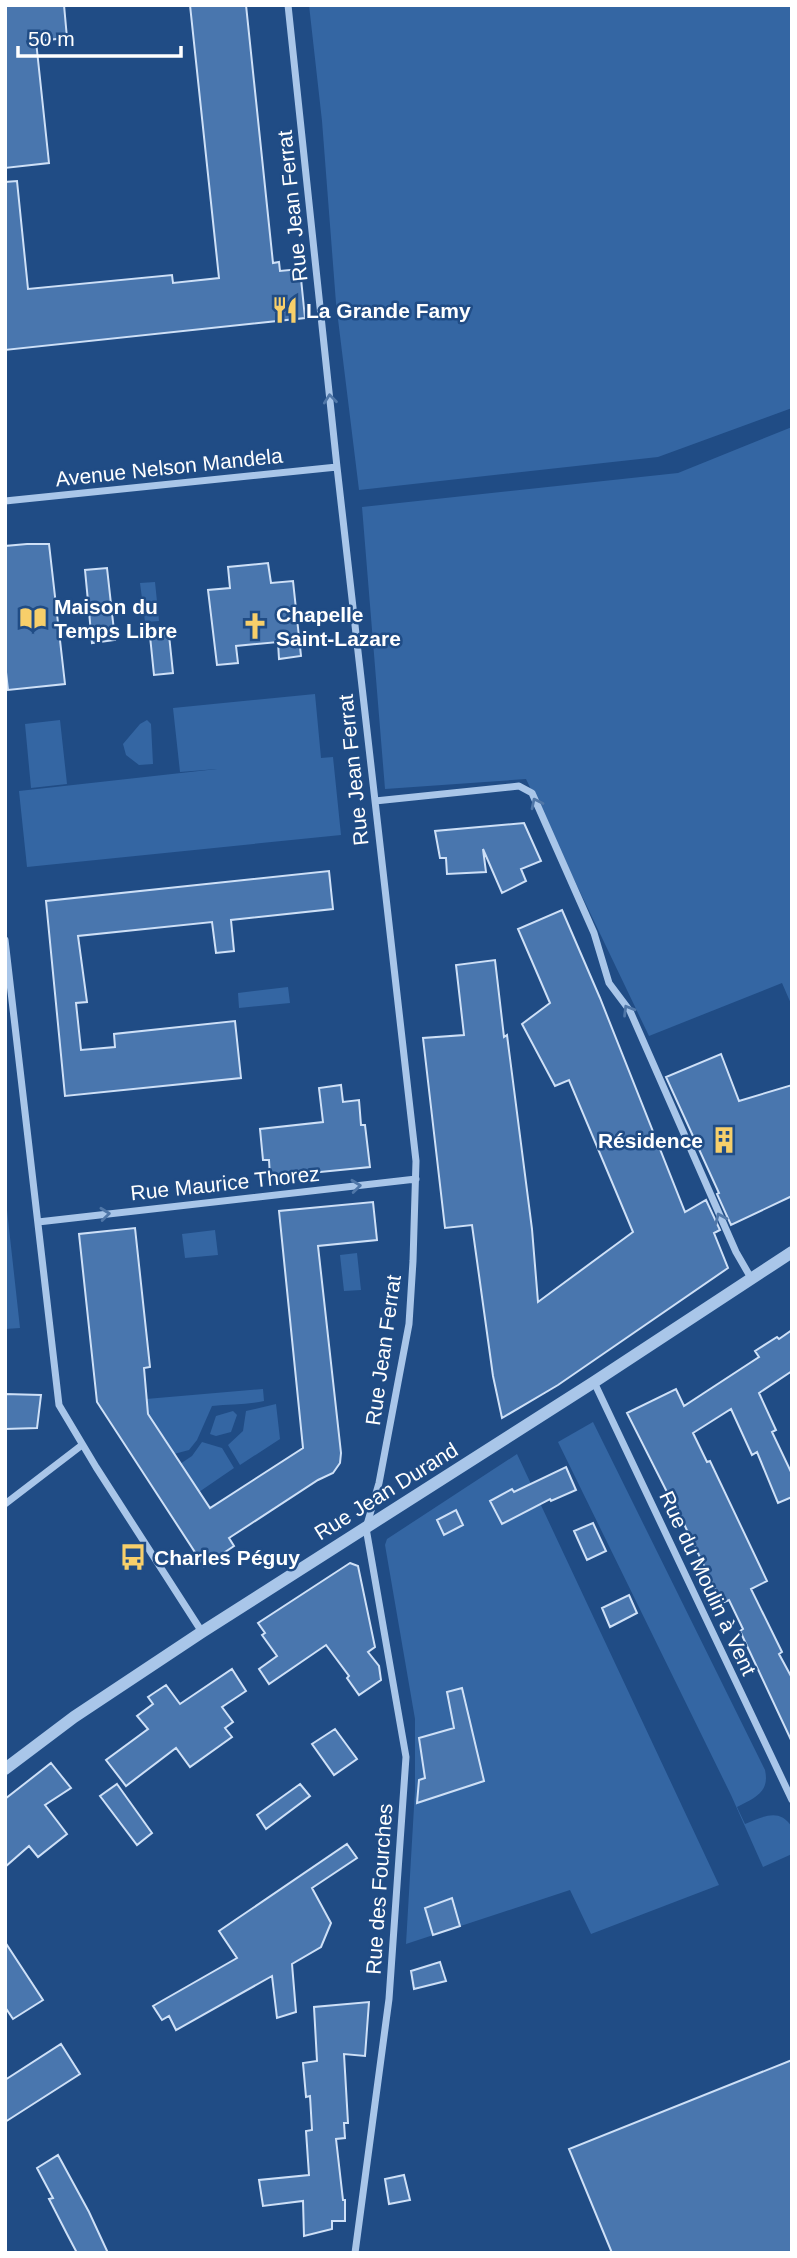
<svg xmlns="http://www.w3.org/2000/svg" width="797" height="2258" viewBox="0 0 797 2258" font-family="Helvetica,sans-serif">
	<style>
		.green { fill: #3466a3 }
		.building { fill: #4976ae; stroke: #cee0f7; stroke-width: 2 }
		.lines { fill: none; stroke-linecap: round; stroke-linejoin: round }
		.minor { stroke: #a9c6e9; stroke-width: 7 }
		.tertiary { stroke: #a9c6e9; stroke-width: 12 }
		.oneway { stroke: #5077a8 }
		.labels { text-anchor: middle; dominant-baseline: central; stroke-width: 5; stroke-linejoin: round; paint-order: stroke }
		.street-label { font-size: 21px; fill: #fff; stroke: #204c85 }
		.poi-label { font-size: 21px; font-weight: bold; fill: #fff; stroke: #204c85; text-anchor: start }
	</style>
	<rect width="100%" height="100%" fill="#204c85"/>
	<!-- green -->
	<path class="green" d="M309,5H792V408L658,457L359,490L336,303L322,121Z
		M792,427V1006L782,983L649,1036L526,779L385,789L362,507L678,473Z
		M155,582L159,621L145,622L140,583Z
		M315,694L321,758L333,757L341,835L27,867L19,791L217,769L180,772L173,708Z
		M60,720L67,784L31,788L25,724Z
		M147,720L151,724L153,764L139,765L126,755L123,744L140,724Z
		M288,987L290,1003L239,1008L238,993Z
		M5,1192L20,1328L5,1329Z
		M215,1230L218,1255L185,1258L182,1234Z
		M357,1253L361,1290L344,1291L340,1255Z
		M263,1389L264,1401C248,1405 229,1404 212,1406L197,1440L189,1450L174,1454L148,1414L146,1399Z
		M276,1404L280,1439L240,1465L228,1445L243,1431L246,1411Z
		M233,1411L237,1415L231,1432L216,1436L210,1434L216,1416Z
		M593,1422L765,1770C770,1792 755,1798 737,1807L745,1824C763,1817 779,1807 792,1827V1854L763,1867L731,1795L558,1442Z
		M202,1442L222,1448L234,1468L199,1492L180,1464L192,1456Z
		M517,1454L719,1885L591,1934L570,1890L406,1944L415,1790V1719L385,1545L387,1539Z"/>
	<!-- building -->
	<path class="building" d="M5,5H64L67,38L36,41L49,163L5,168Z
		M190,5H246L273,263L279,262L280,271L300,269L305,318L5,350V182L17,181L28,289L172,275L173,283L219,278Z
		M27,544H49L65,684L8,690L5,663V546Z
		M268,563L271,583L293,581L301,656L279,659L278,642L236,646L238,663L217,665L208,590L230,588L228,567Z
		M107,568L115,640L92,643L85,570Z
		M169,635L173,673L154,675L150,636Z
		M524,823L541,861L521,869L526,881L502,893L483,849L486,872L447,874L446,858H440L435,831Z
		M329,871L333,909L231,920L234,951L216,953L212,922L78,936L87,1002L76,1003L81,1050L115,1047L114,1034L235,1021L241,1078L65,1096L46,901Z
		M562,910L600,998L685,1212L706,1200L720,1230L714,1233L728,1268L558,1385L502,1418L493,1376L472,1225L445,1228L423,1038L464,1035L456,965L495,960L504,1037L507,1035L532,1229L538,1302L633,1232L569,1080L555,1086L522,1024L550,1003L518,929Z
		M721,1054L739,1101L792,1085V1196L731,1225L717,1194L719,1193L666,1077Z
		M341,1085L343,1102L359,1100L361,1125H365L370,1167L270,1177L269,1160H263L260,1129L323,1122L319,1088Z
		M373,1202L377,1240L318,1246L341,1453L340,1463L333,1473L318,1480L229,1538L234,1546L204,1566L97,1402L79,1234L135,1228L150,1367L144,1368L148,1414L210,1508L303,1448L279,1211Z
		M792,1330V1371L759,1393L776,1430L772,1432L792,1474V1497L778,1503L757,1452L752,1455L731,1409L693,1433L707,1462L710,1461L767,1581L751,1589L782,1652L779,1654L792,1678V1742L740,1631L743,1629L729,1600L722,1603L670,1495L669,1496L627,1413L676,1389L684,1406L759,1357L755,1351L777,1337L779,1339Z
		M5,1394L41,1395L37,1428L5,1429Z
		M566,1467L576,1490L551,1501L550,1499L502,1524L490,1501L512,1489L514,1492Z
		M456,1510L463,1525L444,1535L437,1520Z
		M593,1523L606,1551L587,1560L574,1531Z
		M350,1563L358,1566L375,1647L368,1652L379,1666L381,1680L359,1695L347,1678L349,1676L326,1645L269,1684L259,1669L277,1656L262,1635L265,1633L258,1623Z
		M629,1595L637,1613L610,1627L602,1608Z
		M232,1669L246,1691L222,1707L233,1722L225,1728L232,1737L190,1767L176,1748L126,1786L106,1760L148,1729L137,1716L153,1704L148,1697L166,1685L180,1704Z
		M462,1688L484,1781L417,1803L419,1780L425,1778L419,1738L454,1728L447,1692Z
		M335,1729L357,1759L334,1775L312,1744Z
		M51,1763L71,1788L45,1805L67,1834L38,1857L29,1846L5,1867V1799Z
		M117,1784L152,1833L137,1845L100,1796Z
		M300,1784L310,1796L266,1829L257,1815Z
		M347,1844L357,1858L312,1888L331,1923L321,1947L292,1964L296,2012L277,2018L272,1976L176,2030L169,2016L162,2020L153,2006L237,1958L219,1931Z
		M452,1898L460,1926L433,1935L425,1908Z
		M5,1942L43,2000L13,2019L5,2007Z
		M440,1962L446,1981L414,1989L411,1971Z
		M369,2002L365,2056L344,2054L348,2123H344L345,2138L336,2139L343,2200H345V2221H332V2229L304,2236L303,2201L263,2206L259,2180L309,2175L306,2131L312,2130L310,2096L306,2097L303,2063L317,2061L314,2007Z
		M61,2044L80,2074L5,2122V2080Z
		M792,2060V2253H612L569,2149Z
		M58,2155L89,2212L108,2253H77L67,2234L49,2199L53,2198L37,2168Z
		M404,2175L410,2200L389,2204L385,2179Z"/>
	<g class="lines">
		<!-- minor -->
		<path class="minor" d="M288,5L337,467L416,1161L413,1261L409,1324L379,1483L366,1528L406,1757L389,1999L355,2253
			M5,501L337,467
			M375,801L519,786L532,793L594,933L609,983L630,1011L736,1252L751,1278
			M5,940L59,1405L96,1467L202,1632
			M38,1222L416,1179
			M594,1382L792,1800
			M5,1504L82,1445"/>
		<!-- tertiary -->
		<path class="tertiary" d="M5,1769L74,1717L202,1632L594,1382L792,1252"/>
	</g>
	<!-- one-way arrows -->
	<defs><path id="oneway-chevron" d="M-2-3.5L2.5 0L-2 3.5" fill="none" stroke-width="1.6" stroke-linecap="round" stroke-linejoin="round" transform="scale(1.75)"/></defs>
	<g class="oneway">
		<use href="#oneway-chevron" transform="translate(330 399) rotate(-96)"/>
		<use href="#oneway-chevron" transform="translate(536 803) rotate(-116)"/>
		<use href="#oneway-chevron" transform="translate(628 1010) rotate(-121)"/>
		<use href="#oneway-chevron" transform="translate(356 1186) rotate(-6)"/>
		<use href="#oneway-chevron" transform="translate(105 1214) rotate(-6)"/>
		<use href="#oneway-chevron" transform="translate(720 1218) rotate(-114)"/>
	</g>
	<!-- icons -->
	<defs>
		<symbol id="restaurant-bare" viewBox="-9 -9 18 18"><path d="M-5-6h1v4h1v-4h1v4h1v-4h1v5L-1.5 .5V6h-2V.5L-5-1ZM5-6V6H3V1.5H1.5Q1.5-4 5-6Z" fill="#f7cf6a" stroke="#204c85" stroke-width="2.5" paint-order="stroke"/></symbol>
		<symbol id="library-bare" viewBox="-9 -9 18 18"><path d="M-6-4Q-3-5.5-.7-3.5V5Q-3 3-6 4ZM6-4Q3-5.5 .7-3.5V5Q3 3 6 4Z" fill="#f7cf6a" stroke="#204c85" stroke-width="2.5" paint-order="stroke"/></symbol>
		<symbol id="church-bare" viewBox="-9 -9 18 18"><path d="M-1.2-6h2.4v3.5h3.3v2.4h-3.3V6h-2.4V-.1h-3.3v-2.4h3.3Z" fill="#f7cf6a" stroke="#204c85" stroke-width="2.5" paint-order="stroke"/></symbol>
		<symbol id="building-bare" viewBox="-9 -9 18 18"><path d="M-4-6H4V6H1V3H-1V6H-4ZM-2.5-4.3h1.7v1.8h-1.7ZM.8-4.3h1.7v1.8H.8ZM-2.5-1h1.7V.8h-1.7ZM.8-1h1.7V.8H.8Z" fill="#f7cf6a" stroke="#204c85" stroke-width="2.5" paint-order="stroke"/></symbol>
		<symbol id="bus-bare" viewBox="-9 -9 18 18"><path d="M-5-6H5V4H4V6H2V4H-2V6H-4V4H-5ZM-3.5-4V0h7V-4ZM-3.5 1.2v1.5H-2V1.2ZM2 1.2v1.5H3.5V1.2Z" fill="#f7cf6a" stroke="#204c85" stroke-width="2.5" paint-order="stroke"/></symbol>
	</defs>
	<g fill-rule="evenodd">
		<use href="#restaurant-bare" x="266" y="291" width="38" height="38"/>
		<use href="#library-bare" x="14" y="599" width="38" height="38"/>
		<use href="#church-bare" x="236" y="607" width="38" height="38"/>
		<use href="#building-bare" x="705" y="1121" width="38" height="38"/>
		<use href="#bus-bare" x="114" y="1538" width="38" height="38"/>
	</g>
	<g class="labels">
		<!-- street labels -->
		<g class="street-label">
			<text transform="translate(292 206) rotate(-96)">Rue Jean Ferrat</text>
			<text transform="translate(169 467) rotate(-6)">Avenue Nelson Mandela</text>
			<text transform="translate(353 770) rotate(-96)">Rue Jean Ferrat</text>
			<text transform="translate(225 1183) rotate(-6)">Rue Maurice Thorez</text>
			<text transform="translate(383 1350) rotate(-82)">Rue Jean Ferrat</text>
			<text transform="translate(386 1491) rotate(-32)">Rue Jean Durand</text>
			<text transform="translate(708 1583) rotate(65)">Rue du Moulin à Vent</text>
			<text transform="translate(379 1889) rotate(-86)">Rue des Fourches</text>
		</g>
		<!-- poi labels -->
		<g class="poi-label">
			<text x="306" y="310">La Grande Famy</text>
			<text x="54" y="606">Maison du<tspan x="54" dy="24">Temps Libre</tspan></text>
			<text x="276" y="614">Chapelle<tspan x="276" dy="24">Saint-Lazare</tspan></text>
			<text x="703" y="1140" text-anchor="end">Résidence</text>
			<text x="154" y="1557">Charles Péguy</text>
		</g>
	</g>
	<!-- border -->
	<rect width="797" height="2258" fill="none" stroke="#ffffff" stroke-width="14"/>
	<!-- scale -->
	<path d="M18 46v10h163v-10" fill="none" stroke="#ffffff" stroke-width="3.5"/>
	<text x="28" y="46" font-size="21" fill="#ffffff" stroke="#204c85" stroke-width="5" paint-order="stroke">50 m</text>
</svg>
